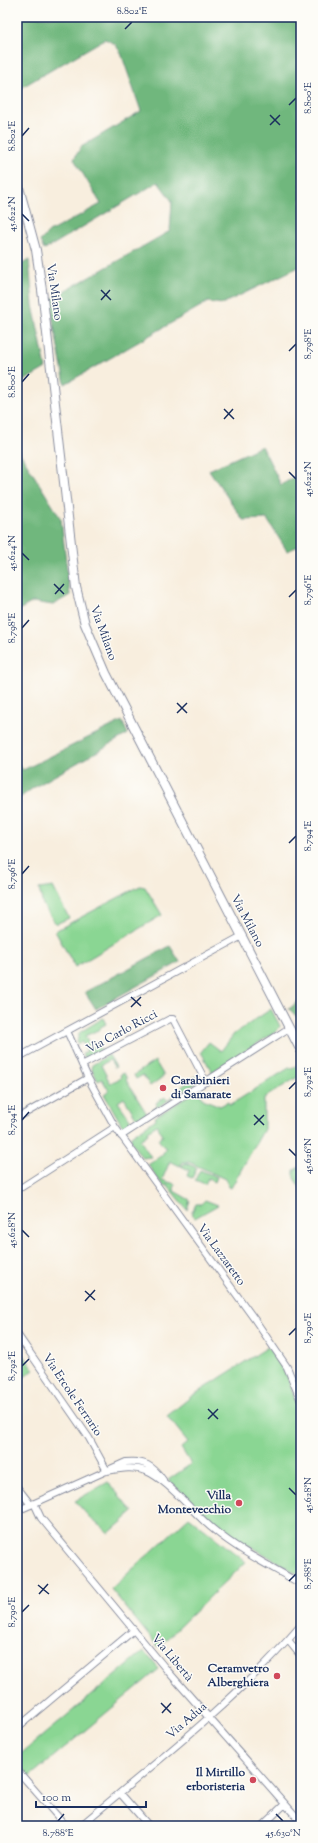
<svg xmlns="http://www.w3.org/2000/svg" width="318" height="1843" viewBox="0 0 318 1843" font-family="'Sorts Mill Goudy',serif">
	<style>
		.green { fill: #8ad693; stroke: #528278; fill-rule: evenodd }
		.forest { fill: #6fb77d; stroke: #45736e }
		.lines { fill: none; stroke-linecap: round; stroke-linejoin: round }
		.minor-casing { stroke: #8a8e9e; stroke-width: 8 }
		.tertiary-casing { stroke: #8a8e9e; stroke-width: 10 }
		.minor { stroke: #fff; stroke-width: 6 }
		.tertiary { stroke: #fff; stroke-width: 8 }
		.ticks { fill: none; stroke: #1b2f5e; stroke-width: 1.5 }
		.poi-dot { fill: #d1495b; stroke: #fdfcf7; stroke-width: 1.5 }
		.labels { text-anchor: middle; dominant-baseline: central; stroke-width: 3; stroke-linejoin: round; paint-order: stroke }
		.street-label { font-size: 12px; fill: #1b2f5e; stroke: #fdfcf7 }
		.poi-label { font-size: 12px; font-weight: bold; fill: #1b2f5e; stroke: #fdfcf7; text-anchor: end }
		.neatline { fill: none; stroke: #1b2f5e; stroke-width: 1.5 }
		.ticks-label { font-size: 10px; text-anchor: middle; fill: #1b2f5e }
	</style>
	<rect width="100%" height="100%" fill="#fdfcf7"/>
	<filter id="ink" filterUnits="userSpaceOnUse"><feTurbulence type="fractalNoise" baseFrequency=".025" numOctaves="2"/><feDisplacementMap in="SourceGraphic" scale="8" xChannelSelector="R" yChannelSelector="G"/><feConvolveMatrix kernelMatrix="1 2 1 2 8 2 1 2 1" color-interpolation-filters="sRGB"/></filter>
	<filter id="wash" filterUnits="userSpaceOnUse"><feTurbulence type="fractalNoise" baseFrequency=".012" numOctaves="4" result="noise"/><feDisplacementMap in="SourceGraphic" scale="16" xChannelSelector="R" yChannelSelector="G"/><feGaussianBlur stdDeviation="0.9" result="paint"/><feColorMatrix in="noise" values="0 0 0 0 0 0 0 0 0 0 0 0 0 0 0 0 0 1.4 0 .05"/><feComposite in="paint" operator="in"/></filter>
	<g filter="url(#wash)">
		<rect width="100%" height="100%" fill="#f8eede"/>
		<!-- green -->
		<path class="green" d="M140,886L145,887L162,915L75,967L55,931Z
			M53,887L69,918L56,924L43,905L39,889Z
			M271,1009L280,1026L277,1031L212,1072L201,1052L209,1042L221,1051L234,1034Z
			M103,1018L106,1024L99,1028L100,1029L85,1036L91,1048L97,1045L102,1050L90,1058H85L82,1054L87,1051L82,1042L78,1044L77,1042L79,1033Z
			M109,1055L116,1067L115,1068L110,1060L101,1065L110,1083L121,1078L120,1075L124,1073L127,1079L126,1080L147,1114L126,1128L123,1127L104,1094L109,1091L102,1079L98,1081L91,1068L92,1065ZM124,1098L137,1119L132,1122L118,1102Z
			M155,1061L164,1076L150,1086L143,1075L136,1079L134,1075Z
			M298,1064L301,1069V1075L264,1098V1129L231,1188L229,1187L225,1179L189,1162H183L180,1166L170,1161L162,1180L175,1184L174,1191L190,1200L187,1210L167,1185L163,1186L148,1165L162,1155L166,1148L163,1146L158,1139L163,1136L157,1125L147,1131L148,1134L140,1140L151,1157L142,1158L131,1141V1136L156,1119L155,1117L198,1090L203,1099L220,1106L228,1102L230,1105L289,1068L292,1069Z
			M199,1075L198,1082L153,1110L152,1109L157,1106L156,1103L165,1097L167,1100L182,1090L181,1087L192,1080L194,1082L193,1078Z
			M186,1163L197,1168L192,1178L187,1176L189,1170L181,1166Z
			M301,1166V1189L294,1178V1170Z
			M200,1170L217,1177L215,1182L208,1178L205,1184L195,1180Z
			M205,1200L218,1205L195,1218L191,1214L196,1204H201Z
			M17,1345L34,1370L17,1382Z
			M268,1347L287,1376L301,1416V1576L232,1535L209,1517L168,1480L191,1464L181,1448L188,1442L167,1416L192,1396Z
			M108,1482L133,1512L109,1533L91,1519L75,1501Z
			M189,1517L246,1562L158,1647L111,1589Z
			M144,1651L159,1669L29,1777L17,1763V1757Z"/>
		<!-- forest -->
		<path class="forest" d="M17,17H301V266L222,304L208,302L65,384L49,300L170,231L172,201L158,182L44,250L40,241L49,232L101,204L74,159L81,147L141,111L121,53L115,44L105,39L17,90Z
			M29,260L33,305L46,368L17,385V267Z
			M262,446L281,485L301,473V545L287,551L267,519L243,520L209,470Z
			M17,448L61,519L70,595L53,605L33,602L17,611Z
			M122,721L128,734L33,788L17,800V762L23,770Z
			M170,946L180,962L96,1009L85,992Z
			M301,999V1020H300L289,1009Z"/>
	</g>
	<g filter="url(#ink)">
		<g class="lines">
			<defs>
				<path id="minor" d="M67,1031L88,1078L115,1127L255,1320L287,1367L301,1401
					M17,1058L242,936
					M82,1065L170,1019H173L206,1082
					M17,1118L88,1078
					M121,1136L289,1028
					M22,1187L115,1127
					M17,1334L89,1438L107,1471
					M107,1471C119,1469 133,1466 146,1471C168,1480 193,1513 213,1529C239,1551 272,1567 301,1584
					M17,1487L31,1505
					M34,1503L41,1518L166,1669L301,1822
					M17,1511L126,1462C144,1460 153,1466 163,1480
					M288,1640L301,1656
					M17,1728L134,1630
					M17,1770L66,1826
					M120,1793L149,1826
					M80,1826C154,1764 239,1698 301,1625
					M262,1826L285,1804"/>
				<path id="tertiary" d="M17,180L36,250L42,290L76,587L85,624L106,673L301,1051"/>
			</defs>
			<!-- minor casing -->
			<use href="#minor" class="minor-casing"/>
			<!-- tertiary casing -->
			<use href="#tertiary" class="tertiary-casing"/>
			<!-- minor -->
			<use href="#minor" class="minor"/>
			<!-- tertiary -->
			<use href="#tertiary" class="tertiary"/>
		</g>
	</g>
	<!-- ticks -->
	<path class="ticks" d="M125,29L132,22M289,105L296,98M270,115L280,125M270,125L280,115M22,136L29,128M22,214L29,221M101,290L111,300M101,300L110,290M289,351L296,344M22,382L29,374M224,409L234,419M224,419L233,409M289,472L296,479M22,553L29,560M54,584L64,594M55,594L64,584M289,597L296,590M22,628L29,620M177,703L187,713M177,713L187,703M289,843L296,836M22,874L29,866M131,997L141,1006M131,1007L141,997M289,1089L296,1082M254,1115L264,1125M22,1120L29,1112M254,1125L264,1115M289,1149L296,1156M22,1230L29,1237M85,1291L95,1300M85,1301L95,1290M289,1335L296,1328M22,1366L29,1359M208,1409L218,1419M208,1419L218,1409M289,1488L296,1495M289,1581L296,1574M38,1585L49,1594M39,1594L48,1584M22,1612L29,1605M161,1703L171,1713M162,1713L171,1703M276,1814L283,1821M58,1821L64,1814"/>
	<!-- markers -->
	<g class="poi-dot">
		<circle cx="163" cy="1088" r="4"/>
		<circle cx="239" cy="1503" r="4"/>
		<circle cx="277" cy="1676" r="4"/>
		<circle cx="253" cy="1780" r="4"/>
	</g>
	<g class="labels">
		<!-- street labels -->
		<g class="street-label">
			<text transform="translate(54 292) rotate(82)">Via Milano</text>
			<text transform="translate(103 633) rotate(70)">Via Milano</text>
			<text transform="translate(247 921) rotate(62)">Via Milano</text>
			<text transform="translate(122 1032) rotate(-28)">Via Carlo Ricci</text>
			<text transform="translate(221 1255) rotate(54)">Via Lazzaretto</text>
			<text transform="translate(72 1395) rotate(56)">Via Ercole Ferrario</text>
			<text transform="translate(172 1658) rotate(50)">Via Libertà</text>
			<text transform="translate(187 1721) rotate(-41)">Via Adua</text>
		</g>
		<!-- poi labels -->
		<g class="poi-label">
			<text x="171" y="1081" text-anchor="start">Carabinieri<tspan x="171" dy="14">di Samarate</tspan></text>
			<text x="231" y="1496">Villa<tspan x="231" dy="14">Montevecchio</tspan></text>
			<text x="269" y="1669">Ceramvetro<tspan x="269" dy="14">Alberghiera</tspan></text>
			<text x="245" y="1773">Il Mirtillo<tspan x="245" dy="14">erboristeria</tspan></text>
		</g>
	</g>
	<!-- margin -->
	<rect width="318" height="1843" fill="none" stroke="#fdfcf7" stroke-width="44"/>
	<!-- scale -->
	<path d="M36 1801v6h110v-6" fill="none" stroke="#1b2f5e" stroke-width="2"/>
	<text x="42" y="1801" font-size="12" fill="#1b2f5e" stroke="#fdfcf7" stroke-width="3" paint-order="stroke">100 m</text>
	<rect x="22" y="22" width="274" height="1799" class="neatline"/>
	<g class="ticks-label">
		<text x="132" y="14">8.802°E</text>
		<text transform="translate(307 98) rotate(-90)" y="4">8.800°E</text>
		<text transform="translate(11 136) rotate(-90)" y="4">8.802°E</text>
		<text transform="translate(11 214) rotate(-90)" y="4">45.622°N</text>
		<text transform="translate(307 344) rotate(-90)" y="4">8.798°E</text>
		<text transform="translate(11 382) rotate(-90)" y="4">8.800°E</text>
		<text transform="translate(307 479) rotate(-90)" y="4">45.622°N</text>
		<text transform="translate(11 553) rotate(-90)" y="4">45.624°N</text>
		<text transform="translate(307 590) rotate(-90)" y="4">8.796°E</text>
		<text transform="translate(11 628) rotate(-90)" y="4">8.798°E</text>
		<text transform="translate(307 836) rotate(-90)" y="4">8.794°E</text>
		<text transform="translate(11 874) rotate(-90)" y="4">8.796°E</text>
		<text transform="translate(307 1082) rotate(-90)" y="4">8.792°E</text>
		<text transform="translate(11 1120) rotate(-90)" y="4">8.794°E</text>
		<text transform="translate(307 1156) rotate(-90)" y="4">45.626°N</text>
		<text transform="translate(11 1230) rotate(-90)" y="4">45.628°N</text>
		<text transform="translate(307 1328) rotate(-90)" y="4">8.790°E</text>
		<text transform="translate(11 1366) rotate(-90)" y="4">8.792°E</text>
		<text transform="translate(307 1495) rotate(-90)" y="4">45.628°N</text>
		<text transform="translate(307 1574) rotate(-90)" y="4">8.788°E</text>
		<text transform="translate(11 1612) rotate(-90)" y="4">8.790°E</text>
		<text x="58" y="1836">8.788°E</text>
		<text x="283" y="1836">45.630°N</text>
	</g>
</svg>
